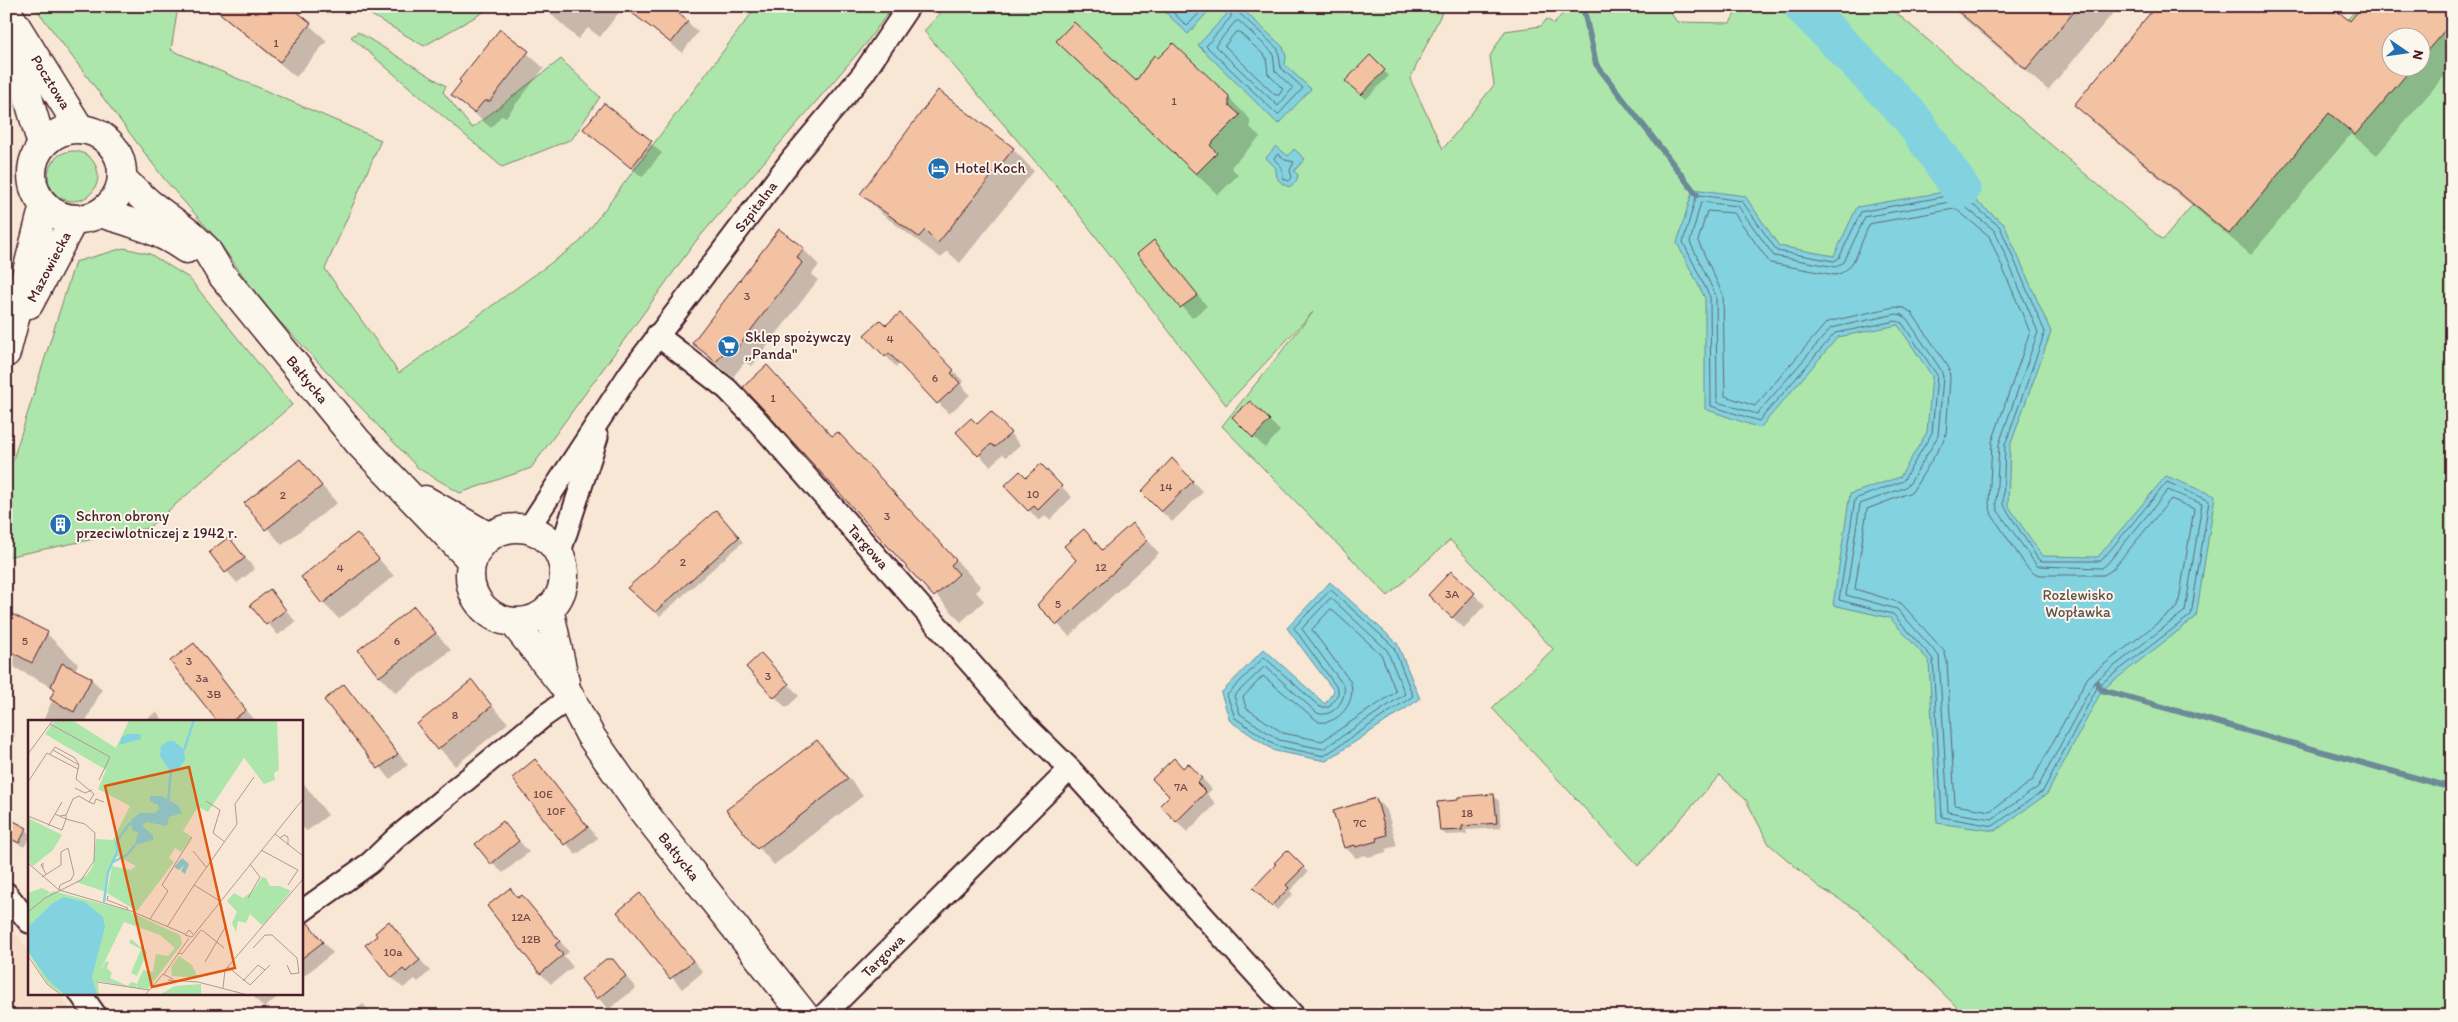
<svg xmlns="http://www.w3.org/2000/svg" width="2458" height="1022" viewBox="0 0 2458 1022" font-family="Itim,sans-serif">
	<style>
		.built { fill: #f7dcc7 }
		.green { fill: #ade6aa; stroke: #7c826a; fill-rule: evenodd }
		.water { fill: #83d2df; stroke: #6c8a97 }
		.shadow { fill: #0003; fill-rule: evenodd }
		.lines { fill: none; stroke-linecap: round; stroke-linejoin: round }
		.shore { stroke: #616773; stroke-width: 1 }
		.stream { stroke: #6c8a97; stroke-width: 6 }
		.river { stroke: #83d2df; stroke-width: 39 }
		.building { fill: #f3c2a3; stroke: #4a1f2b }
		.minor-casing { stroke: #4a1f2b; stroke-width: 25 }
		.major-casing { stroke: #4a1f2b; stroke-width: 31 }
		.minor { stroke: #fbf7ec; stroke-width: 21 }
		.major { stroke: #fbf7ec; stroke-width: 28 }
		.labels { text-anchor: middle; dominant-baseline: central; stroke-width: 4; stroke-linejoin: round; paint-order: stroke }
		.number-label { font-size: 12px; fill: #744849 }
		.street-label { font-size: 15px; fill: #4a1f2b; stroke: #fbf7ec }
		.poi-label { font-size: 15px; fill: #4a1f2b; stroke: #fbf7ec; text-anchor: start }
		.park-label { font-size: 15px; fill: #63514b; stroke: #fbf7ec }
		.inset-river { fill: none; stroke: #83d2df; stroke-width: 2.5 }
		.inset-road { fill: none; stroke: #b39792; stroke-width: 1 }
		.view { fill: #e0560e; fill-opacity: 0.15; stroke: #e0560e; stroke-width: 2.5 }
		.inset-edge { fill: none; stroke: #4a1f2b; stroke-width: 2.5 }
	</style>
	<rect width="100%" height="100%" fill="#f9e7d6"/>
	<filter id="ink" filterUnits="userSpaceOnUse"><feTurbulence type="fractalNoise" baseFrequency=".02" numOctaves="2"/><feDisplacementMap in="SourceGraphic" scale="10" xChannelSelector="R" yChannelSelector="G"/><feConvolveMatrix kernelMatrix="1 2 1 2 8 2 1 2 1" color-interpolation-filters="sRGB"/></filter>
	<g filter="url(#ink)">
		<!-- built -->
		<path class="built" d="M6,920L29,952V993H59L75,1016H6Z"/>
		<!-- green -->
		<path class="green" d="M34,6H182L177,13L171,50L381,140L325,269L399,373L580,242L757,6H893L864,46L696,241L531,468L460,493L418,468L265,306L216,238L165,180Z
			M356,6H494L424,46Z
			M947,6H1445L1410,79L1443,149L1494,85L1490,56L1505,31L1541,26L1547,19L1554,24L1569,6H1666L1677,22L1730,23L1739,6H1888L2163,240L2359,6H2452V1016H1966L1859,911L1819,887L1769,844L1746,800L1720,775L1638,866L1492,708L1553,649L1450,540L1388,596L1222,426L1313,312L1226,405L1063,194L924,31ZM2390,38H2420V68H2390Z
			M358,32L446,86L443,92L472,128L561,59L600,97L572,139L502,167L351,37Z
			M48 176a25 25 0 1 1 50 0a25 25 0 1 1-50 0Z
			M124,248L150,254L189,278L292,405L148,528L6,557V482L75,262Z"/>
		<!-- water -->
		<path class="water" d="M1159,6H1213L1188,34Z
			M1219,6H1239L1283,47L1286,56L1285,65L1311,89L1278,124L1198,45L1227,14Z
			M1276,146L1288,156L1294,149L1305,159L1294,171L1298,175L1296,182L1289,187C1279,183 1276,179 1276,168L1266,158Z
			M1693,189L1745,196L1779,246L1834,256L1857,207L1961,189L2004,224L2051,332L2010,446L2008,505L2042,556L2098,557L2166,476L2215,496L2196,617L2102,690L2047,794L1995,831L1937,823L1929,661L1890,618L1833,605L1850,494L1900,477L1927,432L1932,376L1898,325L1838,337L1760,428L1705,409V298L1677,243Z
			M1330,582L1397,643L1420,699L1326,761L1275,751L1230,721L1221,693L1264,649L1325,704L1334,691L1287,628Z"/>
		<!-- shadow -->
		<path class="shadow" d="M211,6H288L327,41L296,77Z
			M542,6H624L600,37L588,28L578,39Z
			M758,6H770L765,12Z
			M1949,6H2119L2048,90Z
			M2452,6V67L2377,155L2351,134L2251,255L2097,126L2076,105L2350,23ZM2390,38H2420V68H2390Z
			M631,11L687,22L698,32L682,53Z
			M500,30L544,68L506,117L501,116L491,128L453,95Z
			M1370,57L1389,76L1366,99L1347,81Z
			M1079,62L1136,83L1228,97L1250,119V127L1260,137L1231,167L1238,175L1218,195Z
			M604,105L662,153L642,177L585,129Z
			M1013,149L1034,171L960,263L947,251L941,258L883,215L862,194Z
			M1153,242L1207,306L1192,318L1138,254Z
			M803,249L819,265L812,274L818,280L752,366L745,362L733,377L710,359L693,343Z
			M910,325L964,382L961,384L970,395L949,414L901,363L896,367L886,356V327Z
			M767,367L833,437L838,433L864,460L981,587L976,592L984,601L961,622L744,387Z
			M1234,417L1269,420L1280,431L1265,448Z
			M1002,424L1020,445L1006,457L1003,454L990,466L957,432L977,426Z
			M1172,460L1203,492L1172,522L1142,492Z
			M300,461L337,503L282,545L246,503Z
			M1041,466L1072,497L1050,520L1045,516L1039,521L1029,510L1026,479Z
			M721,516L743,542L660,616L634,593Z
			M357,534L394,576L339,619L323,603Z
			M1144,536L1159,553L1069,636L1039,605L1103,551Z
			M229,539L255,569L237,583L211,553Z
			M1451,572L1485,605L1464,628L1440,606Z
			M270,591L296,622L278,635L252,605Z
			M414,608L451,650L396,693L380,677L360,650Z
			M6,612L47,634L78,664L75,670L91,679L102,689L86,721H43L57,690L6,663Z
			M193,644L204,655L255,721H218Z
			M772,666L799,696L786,708L748,668Z
			M471,682L508,723L455,766L418,724Z
			M344,686L408,765L390,779L326,700Z
			M156,712L164,721H144Z
			M6,726L15,735L6,753Z
			M817,742L833,758L863,796L774,865L727,811Z
			M535,761L598,838L576,855L514,778Z
			M1183,769L1199,775L1212,789L1207,794L1216,804L1187,832L1161,806L1171,796Z
			M301,780L328,815L307,831L301,826Z
			M1494,796L1499,801L1501,828L1466,830L1467,834L1446,835L1441,830Z
			M1376,799L1387,810L1397,846L1386,849L1387,852L1368,857L1365,855L1356,858L1345,847Z
			M6,818L29,832V839L24,847L6,837Z
			M503,822L529,852L503,873L492,863Z
			M1287,852L1308,872L1290,891L1293,894L1277,910L1255,888L1278,865Z
			M510,889L519,899L522,897L533,908L569,952L564,956L573,967L551,984L540,973Z
			M640,895L703,972L682,989L619,912Z
			M389,923L430,971L418,982L415,979L403,988L392,978L379,936Z
			M310,927L333,953L301,978V934Z
			M612,961L636,988L609,1009L598,998Z
			M250,993H282L264,1008Z
			M363,1004L373,1015L374,1016H352L351,1014Z
			M471,1010L477,1016H464Z"/>
		<g class="lines">
			<!-- shore -->
			<path class="shore" d="M1166,6L1187,26L1206,6
				M1226,6L1231,12V17L1206,46L1278,115L1303,88L1281,68L1278,49L1238,12L1236,6
				M1239,21L1273,53L1275,71L1293,88L1278,106L1215,46L1235,22Z
				M1236,32H1239L1266,57L1268,74L1283,89L1279,95H1275L1225,46Z
				M1278,154L1285,160L1294,162L1290,170L1292,178L1289,181L1284,179L1281,166L1274,159Z
				M1960,194L2000,227L2045,332L2005,445L2003,504L2038,559L2042,561H2101L2167,482L2209,501L2191,615L2098,686L2043,791L1993,826L1942,817L1933,659L1893,614L1839,600L1855,499L1903,481L1932,433L1937,375L1902,323L1896,321L1835,333L1759,421L1711,406L1710,297L1683,242L1696,197L1699,195L1742,201L1777,251L1834,261L1839,258L1861,212Z
				M1958,201L1995,231L2038,332L1999,444L1996,504L1998,511L2037,566L2102,568L2107,564L2168,490L2202,504L2185,611L2094,682L2038,787L1992,819L1948,812L1939,656L1897,609L1846,595L1860,504L1904,488L1910,483L1938,436L1943,377L1941,370L1907,319L1902,315L1896,314L1831,328L1757,414L1717,402L1716,296L1690,242L1701,202L1738,206L1774,256L1836,267L1844,262L1865,217Z
				M1956,209L1989,236L2030,332L1992,442L1989,504L1992,515L2026,566L2033,573L2041,575H2104L2112,570L2171,499L2194,509L2178,607L2088,677L2032,781L1990,811L1955,805L1947,661L1944,651L1901,603L1855,589L1867,509L1912,492L1943,442L1946,434L1950,378L1949,368L1912,313L1904,308L1894,307L1827,322L1755,406L1725,396L1723,295L1698,241L1707,211L1734,213L1770,263L1835,275C1857,271 1860,240 1870,224Z
				M1331,590L1393,646L1413,696L1324,756L1277,746L1235,718L1227,695L1264,657L1320,707H1329L1338,694V689L1294,628Z
				M1331,598L1387,650L1405,694L1323,749L1279,740L1240,714L1234,696L1265,666L1317,713C1332,719 1347,700 1344,686L1302,629Z
				M1331,609L1381,654L1396,692L1322,741L1283,733L1246,708L1243,697L1263,676L1319,722C1339,725 1358,700 1350,681L1312,630Z"/>
			<!-- stream -->
			<path class="stream" d="M1583,6L1596,64L1697,195
				M2097,683L2102,690L2452,788"/>
			<!-- river -->
			<path class="river" d="M1803,6L1911,117L1961,189"/>
		</g>
		<!-- building -->
		<path class="building" d="M211,6H290L311,23L280,62Z
			M623,6H669L688,21L671,43Z
			M1952,6H2079L2026,69Z
			M2156,6H2331L2350,21L2362,6H2452V22L2420,59V38H2390V68H2412L2355,135L2329,113L2229,234L2074,105Z
			M1074,22L1136,81L1154,55L1158,58L1173,43L1229,96V105L1240,115L1210,145L1217,153L1196,174L1056,41Z
			M500,29L529,51L490,101H484L474,113L451,95L461,82L459,80Z
			M1370,55L1385,70L1361,95L1345,81Z
			M938,90L1014,148L938,243L925,230L919,237L860,194Z
			M604,103L652,141L631,168L583,129Z
			M779,229L804,248L797,257L802,263L735,351L729,346L716,362L692,343Z
			M1154,240L1198,295L1180,308L1137,254Z
			M900,313L954,370L951,373L960,383L937,404L889,353L885,357L864,335L880,320L886,325Z
			M767,365L832,436L838,432L956,560L951,565L959,574L934,597L743,387Z
			M1250,401L1270,420L1253,438L1232,417Z
			M991,411L1011,433L995,447L991,444L978,456L956,432L971,418L977,424Z
			M1172,458L1193,481L1161,512L1141,492Z
			M300,459L322,486L265,530L244,503Z
			M1041,464L1062,486L1038,510L1034,506L1028,511L1004,486L1020,471L1026,477Z
			M716,510L739,537L655,612L627,588Z
			M1132,523L1148,540L1057,625L1037,605L1076,560L1064,546L1084,529L1102,550Z
			M357,533L379,559L322,604L301,577Z
			M229,537L245,558L225,573L209,552Z
			M1451,571L1475,593L1452,618L1428,595Z
			M270,589L286,610L266,625L250,605Z
			M414,606L436,633L379,677L358,650Z
			M6,611L48,632L32,663L6,649Z
			M194,643L246,710L232,721H217L170,661Z
			M761,653L789,684L774,698L746,667Z
			M62,663L92,678L74,712L50,699L55,689L51,686Z
			M472,680L492,706L437,750L417,724Z
			M344,684L398,754L378,769L324,700Z
			M817,740L848,779L757,849L726,810Z
			M1174,758L1183,768L1188,763L1202,778L1197,783L1206,792L1176,822L1160,805L1169,796L1152,779Z
			M535,759L588,827L564,845L512,778Z
			M1494,794L1497,823L1462,826V830L1440,831L1437,802L1458,800V797Z
			M1376,798L1387,835L1376,838L1377,841L1356,847L1355,845L1344,848L1333,811Z
			M6,817L27,828L19,843L6,836Z
			M503,821L519,841L491,864L475,844Z
			M1287,850L1304,867L1286,885L1289,888L1271,906L1253,888L1276,864L1274,863Z
			M510,888L518,898L522,895L560,941L555,945L563,955L540,974L487,906Z
			M640,893L693,961L670,979L617,912Z
			M389,921L420,960L406,972L403,969L392,978L365,945L377,936L375,933Z
			M308,923L323,942L301,959V924Z
			M606,959H613L626,976L597,999L581,979Z"/>
		<g class="lines">
			<defs>
				<g id="minor">
					<path id="s1" d="M657,335L727,389L754,417L1024,724L1070,769L823,1016"/>
					<path id="s2" d="M528,529L630,373L792,159L863,74L909,6"/>
					<path d="M559,555L597,437"/>
					<path d="M1070,769L1294,1016"/>
					<path d="M6,893L29,922"/>
					<path d="M301,912L370,863L396,838L544,716L570,698"/>
					<path d="M80,993L96,1016"/>
				</g>
				<g id="major">
					<path id="s3" d="M6,10L80,129"/>
					<path d="M8,35L18,63L42,145"/>
					<circle cx="77" cy="174" r="45"/>
					<path id="s4" d="M122,179L150,204L190,234L206,249L221,274L358,442L472,561"/>
					<path d="M100,213C130,222 160,230 186,249"/>
					<path id="s5" d="M29,304L74,219"/>
					<path d="M6,353L44,205"/>
					<path d="M425,500L489,537"/>
					<circle cx="517" cy="575" r="47"/>
					<path d="M549,608L565,682"/>
					<path id="s6" d="M513,622L566,689L590,735L643,811L805,1016"/>
				</g>
			</defs>
			<!-- minor casing -->
			<use href="#minor" class="minor-casing"/>
			<!-- major casing -->
			<use href="#major" class="major-casing"/>
			<!-- minor -->
			<use href="#minor" class="minor"/>
			<!-- major -->
			<use href="#major" class="major"/>
		</g>
	</g>
	<!-- icons -->
	<defs>
		<symbol id="hotel-disc" viewBox="-11 -11 22 22"><circle r="9.5" fill="#1f6fb2" stroke="#fbf7ec"/><path d="M-6-4.5h1.5V1H6V5H4.5V3h-9V5H-6ZM-4 0a1.8 1.8 0 1 1 3.6 0ZM.5 0V-2.5h3Q6-2.5 6 0Z" fill="#fff"/></symbol>
		<symbol id="supermarket-disc" viewBox="-11 -11 22 22"><circle r="9.5" fill="#1f6fb2" stroke="#fbf7ec"/><path d="M-6-5.5h2.5l.6 2H6L4.5 2H-2.5L-4.4-4H-6ZM-1.5 3.2a1.3 1.3 0 1 0 .1 0ZM3 3.2a1.3 1.3 0 1 0 .1 0Z" fill="#fff"/></symbol>
		<symbol id="building-disc" viewBox="-11 -11 22 22"><circle r="9.5" fill="#1f6fb2" stroke="#fbf7ec"/><path d="M-4-6H4V6H1V3H-1V6H-4ZM-2.5-4.3h1.7v1.8h-1.7ZM.8-4.3h1.7v1.8H.8ZM-2.5-1h1.7V.8h-1.7ZM.8-1h1.7V.8H.8Z" fill="#fff"/></symbol>
	</defs>
	<g fill-rule="evenodd">
		<use href="#hotel-disc" x="926" y="156" width="25" height="25"/>
		<use href="#supermarket-disc" x="716" y="334" width="25" height="25"/>
		<use href="#building-disc" x="48" y="512" width="25" height="25"/>
	</g>
	<g class="labels">
		<!-- number labels -->
		<g class="number-label">
			<text x="276" y="43">1</text>
			<text x="1174" y="101">1</text>
			<text x="747" y="296">3</text>
			<text x="890" y="339">4</text>
			<text x="935" y="378">6</text>
			<text x="773" y="398">1</text>
			<text x="1166" y="487">14</text>
			<text x="1033" y="494">10</text>
			<text x="283" y="495">2</text>
			<text x="887" y="516">3</text>
			<text x="683" y="562">2</text>
			<text x="1101" y="567">12</text>
			<text x="340" y="568">4</text>
			<text x="1452" y="594">3A</text>
			<text x="1058" y="604">5</text>
			<text x="25" y="641">5</text>
			<text x="397" y="641">6</text>
			<text x="189" y="661">3</text>
			<text x="768" y="676">3</text>
			<text x="202" y="678">3a</text>
			<text x="214" y="694">3B</text>
			<text x="455" y="715">8</text>
			<text x="1181" y="787">7A</text>
			<text x="543" y="794">10E</text>
			<text x="556" y="811">10F</text>
			<text x="1467" y="813">18</text>
			<text x="1360" y="823">7C</text>
			<text x="521" y="917">12A</text>
			<text x="531" y="939">12B</text>
			<text x="393" y="952">10a</text>
		</g>
		<!-- street labels -->
		<g class="street-label">
			<text stroke="none"><textPath href="#s3" startOffset="85">Pocztowa</textPath></text>
			<text stroke="none"><textPath href="#s2" startOffset="395">Szpitalna</textPath></text>
			<text stroke="none"><textPath href="#s5" startOffset="42">Mazowiecka</textPath></text>
			<text stroke="none"><textPath href="#s4" startOffset="275">Bałtycka</textPath></text>
			<text stroke="none"><textPath href="#s1" startOffset="300">Targowa</textPath></text>
			<text stroke="none"><textPath href="#s6" startOffset="288">Bałtycka</textPath></text>
			<text transform="translate(883 956) rotate(-45)">Targowa</text>
		</g>
		<!-- poi labels -->
		<g class="poi-label">
			<text x="955" y="168">Hotel Koch</text>
			<text x="745" y="337">Sklep spożywczy<tspan x="745" dy="17">,,Panda"</tspan></text>
			<text x="76" y="516">Schron obrony<tspan x="76" dy="17">przeciwlotniczej z 1942 r.</tspan></text>
		</g>
		<!-- park labels -->
		<g class="park-label">
			<text x="2078" y="595">Rozlewisko<tspan x="2078" dy="17">Wopławka</tspan></text>
		</g>
	</g>
	<!-- overview -->
	<g transform="translate(28 720)">
		<rect width="275" height="275" fill="#f9e7d6"/>
		<path d="M27,0H44L88,28L101,0H249L251,50L246,53L247,60L236,64L216,38L180,92L170,87L155,111L164,117L153,132L147,128L141,138L146,142L109,191L79,173L84,146L103,150L108,146L89,136L80,152L78,172L48,162L59,155L65,146L68,119L85,120L102,86L70,69L78,50L17,14ZM0,98L34,115L25,130L5,146L0,141ZM234,157L238,158L242,166H252L263,171L236,204L234,205L222,194L218,203L210,201L208,212L204,203L209,192L199,181L206,173L215,178L225,171ZM14,168L22,172L18,176L25,171L98,190L152,215L154,224L120,269L109,268V264L108,268L70,261L71,275H34L19,263L0,233V173ZM96,202L132,215L147,228L140,236L128,234L125,252L115,250L109,264L103,262L100,266L82,258L84,253L79,248L81,242L78,241L72,251ZM103,219L119,232L109,256L103,253L113,229L101,223ZM151,236L164,245L170,258L144,256L143,247ZM173,264V275H131L147,266Z" fill="#ade6aa" fill-rule="evenodd"/>
		<path d="M100,14H112L113,19L91,25L94,17ZM140,21H146L156,30L157,40L151,48L142,51L132,36L133,26ZM122,76H133L150,85L154,93L141,97L139,106L118,102L114,106L125,115V120L107,125L110,112L105,111L102,103L104,99L112,93H127L131,89L130,85L122,81ZM154,138L161,144L157,154L153,151L156,145L151,150L146,147ZM36,177L57,182L75,197L77,207L64,257L69,275H37L20,260L0,231L2,205L25,183Z" fill="#83d2df"/>
		<path class="inset-river" d="M156,30L166,0M140,83L143,50M83,143L99,135L107,125M76,182L80,152L90,130L88,122L102,103"/>
		<path class="inset-road" d="M22,4L82,37L71,60M25,30L51,45L50,49M0,34L25,0M22,34L27,27L47,38L51,45M0,62L19,33L50,49L48,59L66,74L61,82L51,76L45,79L38,95M47,68L57,73L64,70M178,81L192,90L185,113L197,122M61,82L66,84L68,79L76,82M0,96L34,110L38,99L27,94M20,106L34,82M247,114L275,136M252,118L256,115L260,117V125M233,130L270,150L260,165M165,131L179,148M0,143L31,170L103,191L157,214M15,148V143L13,145L18,154M14,157L33,145V132L40,128L46,154L43,160L32,165L31,170M166,165L209,104L207,84L226,57M80,176L79,180L100,188L99,190M220,178L232,157L222,144M0,192L17,178L53,160L66,141L67,113L57,104L38,99V95L32,96M122,199L140,171L134,165L164,117M139,207L166,165L192,181M174,210L196,228M165,214L161,210L157,215L164,217L275,79M225,228L237,215H244L269,238L271,253L263,254L259,245M150,233L154,234L173,210M0,236L19,264L33,275M177,242L198,206M200,247L222,265L242,245M136,254L161,218M140,260L170,262L220,275M215,261L230,245L237,250M69,262L121,270M195,268L197,250L275,159M117,275L135,254L145,259"/>
		<path class="view" d="M161,47L207,248L124,267L77,66Z"/>
		<rect width="275" height="275" class="inset-edge"/>
	</g>
	<!-- margin -->
	<rect width="2458" height="1022" fill="none" stroke="#fbf7ec" stroke-width="25"/>
	<rect x="12" y="12" width="2433" height="997" fill="none" stroke="#4a1f2b" stroke-width="2" filter="url(#ink)"/>
	<!-- north arrow -->
	<g transform="translate(2406 52) rotate(103)"><circle r="24" fill="#fbf7ec" stroke="#b4a19f"/>
	<path d="M0-4L9 19L0 12L-9 19Z" fill="#1f6fb2"/>
	<text y="-8" font-size="14" font-weight="bold" text-anchor="middle" fill="#4a1f2b">N</text>
	</g>
</svg>
